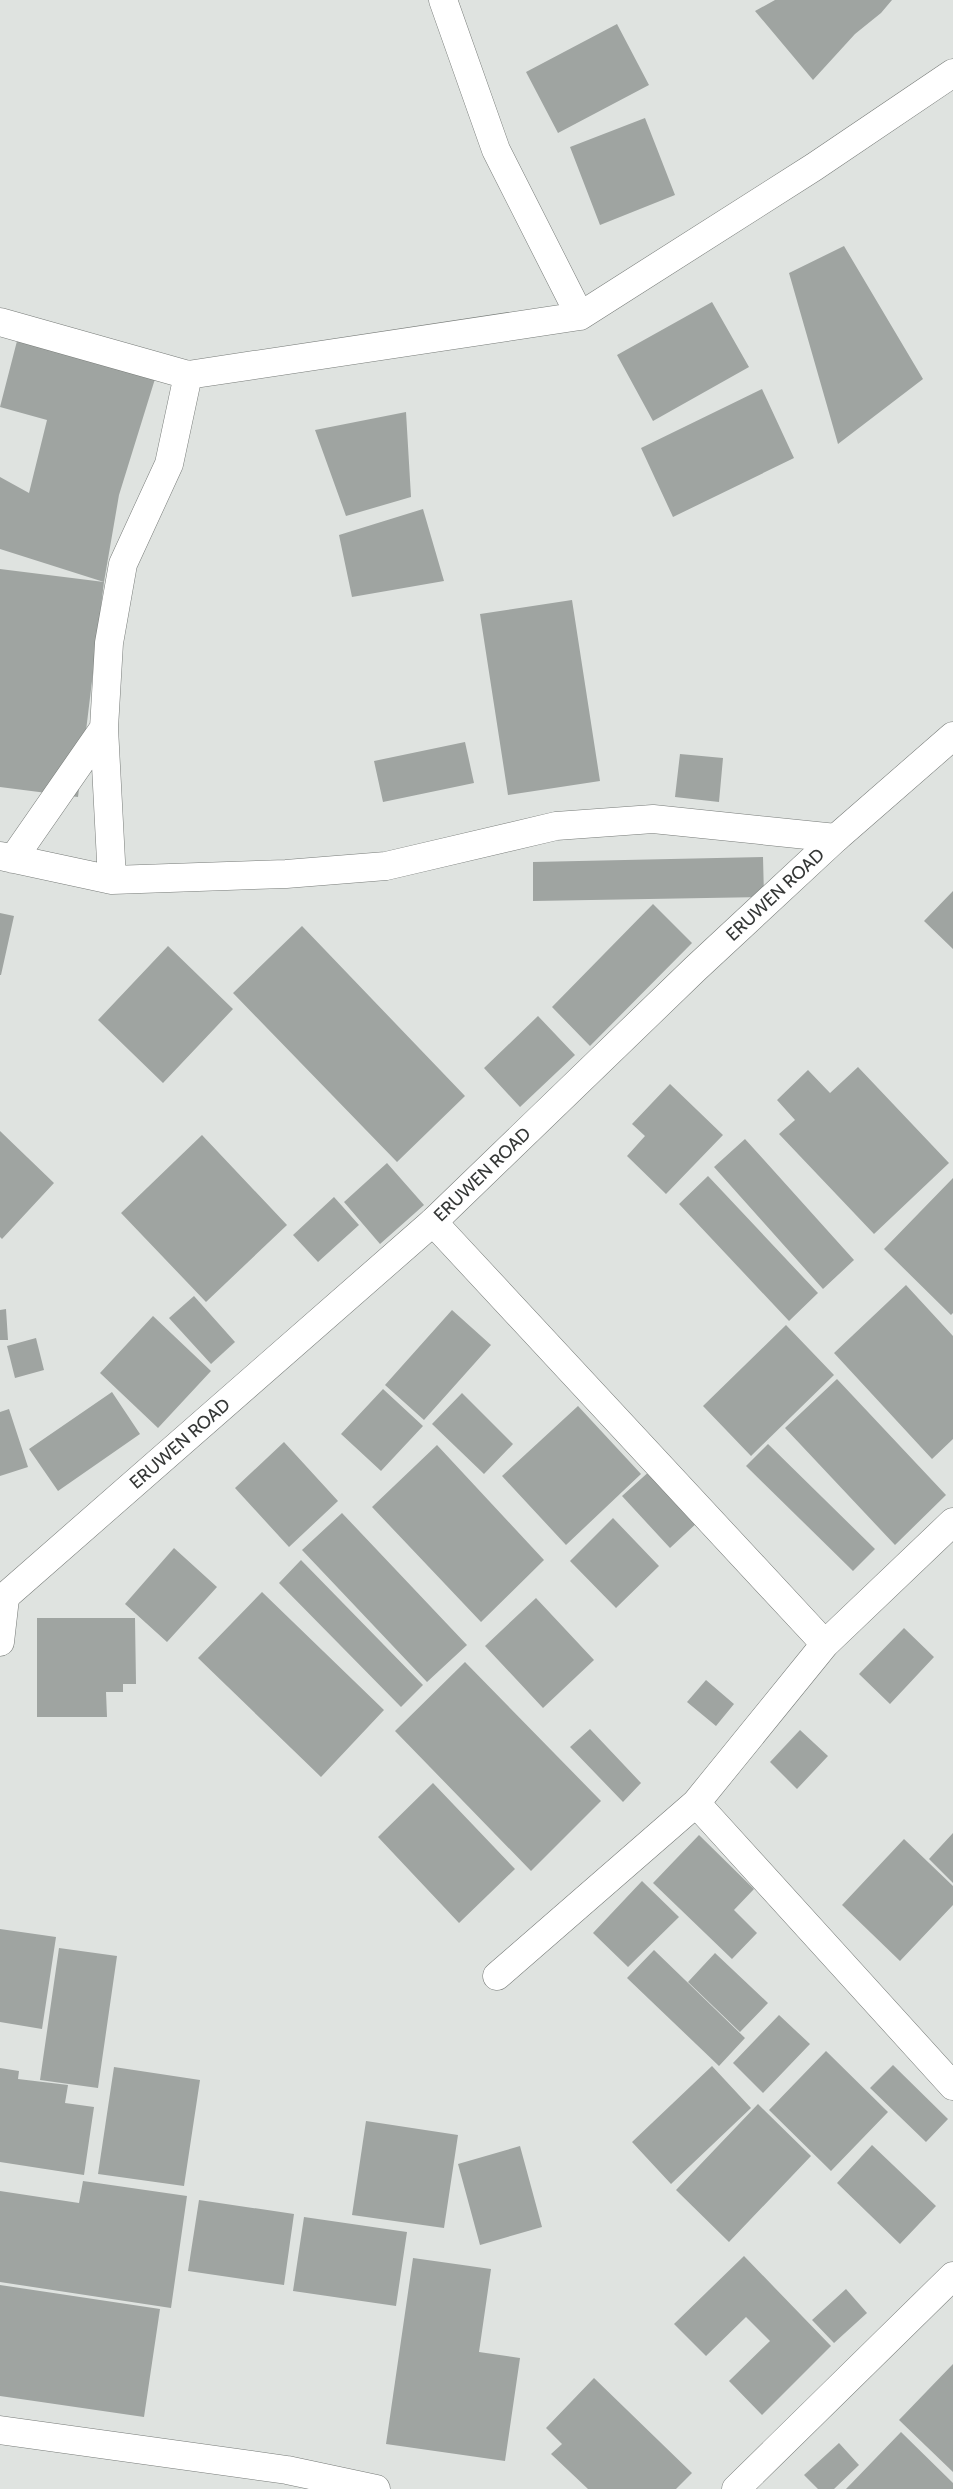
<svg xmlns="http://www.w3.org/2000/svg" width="953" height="2489" viewBox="0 0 953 2489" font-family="Cabin,sans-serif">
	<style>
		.building { fill: #9fa4a1 }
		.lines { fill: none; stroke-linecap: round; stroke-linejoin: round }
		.minor-casing { stroke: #777b78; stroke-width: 29 }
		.tertiary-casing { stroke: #777b78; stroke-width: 29 }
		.minor { stroke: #fff; stroke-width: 28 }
		.tertiary { stroke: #fff; stroke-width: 28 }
		.labels { text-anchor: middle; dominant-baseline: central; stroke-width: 5; stroke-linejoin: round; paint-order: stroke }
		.street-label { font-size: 18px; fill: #353736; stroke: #fff }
	</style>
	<rect width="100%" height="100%" fill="#dfe3e0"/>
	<!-- building -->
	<path class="building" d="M775,0H892L881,13L855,34L813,80L755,11Z
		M617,24L649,85L558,133L526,72Z
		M645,118L675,195L600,225L570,147Z
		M844,246L923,379L838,444L789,273Z
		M712,302L749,367L653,421L617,355Z
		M17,341L159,366L119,495L104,582L78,797L0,787V569L104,582L0,549V477L29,493L47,420L0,407Z
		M762,389L794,458L673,517L641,448Z
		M406,412L411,497L346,516L315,430Z
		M423,509L444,581L352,597L339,535Z
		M572,600L600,781L508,795L480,614Z
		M465,742L474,783L383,802L374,761Z
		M680,754L723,758L719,802L675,797Z
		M763,857L764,897L533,901V862Z
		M953,891V949L924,921Z
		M653,904L692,943L590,1046L552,1007Z
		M0,913L14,916L1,975H0Z
		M302,926L465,1096L397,1162L233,993Z
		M168,946L233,1009L163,1083L98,1020Z
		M538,1016L575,1055L520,1107L484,1068Z
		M858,1067L949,1163L874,1234L779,1134L795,1120L777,1100L808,1070L830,1093Z
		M670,1084L723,1135L666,1194L627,1156L645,1136L632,1124Z
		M0,1131L54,1183L2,1239L0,1237Z
		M202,1135L287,1225L206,1302L121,1213Z
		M745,1139L854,1260L823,1289L714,1167Z
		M387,1163L424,1205L380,1244L344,1202Z
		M708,1176L818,1293L789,1321L679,1204Z
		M953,1178V1313L951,1315L884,1249Z
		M334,1197L359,1225L318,1262L293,1235Z
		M906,1285L953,1336V1439L932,1459L834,1353Z
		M194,1296L235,1342L211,1364L169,1318Z
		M6,1309L8,1340H0V1310Z
		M452,1310L491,1345L424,1420L385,1385Z
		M153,1316L211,1371L158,1428L100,1373Z
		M786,1325L834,1375L751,1456L703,1406Z
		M36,1338L44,1370L15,1378L7,1346Z
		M837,1379L946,1495L895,1545L785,1428Z
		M383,1389L423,1426L381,1471L341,1434Z
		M112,1392L140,1434L58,1491L29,1449Z
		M462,1393L513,1444L484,1474L432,1424Z
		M578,1406L641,1474L566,1545L502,1476Z
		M9,1409L28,1467L0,1476V1412Z
		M284,1442L338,1501L289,1547L235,1488Z
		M768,1444L875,1549L853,1571L746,1466Z
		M437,1445L544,1560L481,1622L372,1507Z
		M652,1469L699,1521L670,1548L622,1496Z
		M342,1513L467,1645L427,1682L302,1550Z
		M613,1518L659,1566L616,1608L570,1561Z
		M174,1548L217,1587L167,1642L125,1604Z
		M301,1560L423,1685L401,1707L279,1583Z
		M262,1592L384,1710L321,1777L198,1658Z
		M536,1598L594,1660L543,1708L485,1646Z
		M37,1618H135L136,1684H123V1692H106L107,1717H37Z
		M904,1628L934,1657L890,1704L859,1674Z
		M465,1662L601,1801L531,1871L395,1731Z
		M706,1680L734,1704L716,1726L687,1702Z
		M590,1729L641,1783L623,1802L570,1747Z
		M800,1730L828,1756L797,1789L770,1762Z
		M433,1783L515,1869L459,1923L378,1837Z
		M953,1833V1883L929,1859Z
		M699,1835L754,1889L734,1910L757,1933L732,1959L653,1883Z
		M904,1839L953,1886V1905L900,1961L842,1905Z
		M642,1881L679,1917L628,1967L593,1933Z
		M0,1929L56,1937L42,2029L0,2022Z
		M59,1948L117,1956L98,2088L40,2080Z
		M654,1950L745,2038L719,2066L627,1978Z
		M715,1953L768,2003L740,2032L688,1982Z
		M779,2015L810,2044L763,2093L733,2063Z
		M826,2051L888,2112L831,2171L769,2110Z
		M893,2065L948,2119L926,2142L870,2088Z
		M712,2066L751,2108L671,2184L632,2142Z
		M114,2067L200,2080L184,2186L98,2174Z
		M0,2068L19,2071L18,2079L68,2085L65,2103L94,2107L84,2175L0,2162Z
		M758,2104L811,2156L729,2242L676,2190Z
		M366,2121L458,2135L444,2228L352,2215Z
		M872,2145L936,2206L900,2244L837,2183Z
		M520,2146L542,2227L480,2245L458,2164Z
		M83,2181L187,2196L171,2308L0,2282V2191L79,2203Z
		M199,2200L294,2214L284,2285L188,2271Z
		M304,2217L407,2232L396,2306L293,2291Z
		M744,2256L831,2346L762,2415L729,2381L770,2341L746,2317L706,2356L674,2324Z
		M413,2258L491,2269L479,2352L520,2358L505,2461L386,2444Z
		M0,2285L160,2309L144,2417L0,2396Z
		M846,2289L867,2313L834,2343L812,2320Z
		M953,2364V2472L899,2420Z
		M594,2378L692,2473L676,2489H588L551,2454L562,2444L546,2428Z
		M901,2432L953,2483V2489H846Z
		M839,2443L859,2465L834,2489H818L804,2475Z"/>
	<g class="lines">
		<defs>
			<path id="minor" d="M443,0L496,150L580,316
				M0,322L188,375L580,316L814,167L953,73
				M0,856L112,880L286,874L386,866L556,826L653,819L836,838
				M13,859L104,728
				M112,880L104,728L109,643L123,564L169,464L188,375
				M433,1222L825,1644
				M0,1642L5,1598
				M696,1803L953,2086
				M497,1976L696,1803L825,1644L953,1522
				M0,2430L287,2470L376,2489
				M736,2489L953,2276"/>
			<g id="tertiary">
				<path id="s1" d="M0,1601L433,1222L695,969L836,838L953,736"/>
			</g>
		</defs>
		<!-- minor casing -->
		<use href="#minor" class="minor-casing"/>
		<!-- tertiary casing -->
		<use href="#tertiary" class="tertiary-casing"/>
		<!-- minor -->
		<use href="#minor" class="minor"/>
		<!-- tertiary -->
		<use href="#tertiary" class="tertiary"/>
	</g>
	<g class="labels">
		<!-- street labels -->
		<g class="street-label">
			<text stroke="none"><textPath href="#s1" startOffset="1049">ERUWEN ROAD</textPath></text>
			<text stroke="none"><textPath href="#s1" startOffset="644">ERUWEN ROAD</textPath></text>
			<text stroke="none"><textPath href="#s1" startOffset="239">ERUWEN ROAD</textPath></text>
		</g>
	</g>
</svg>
